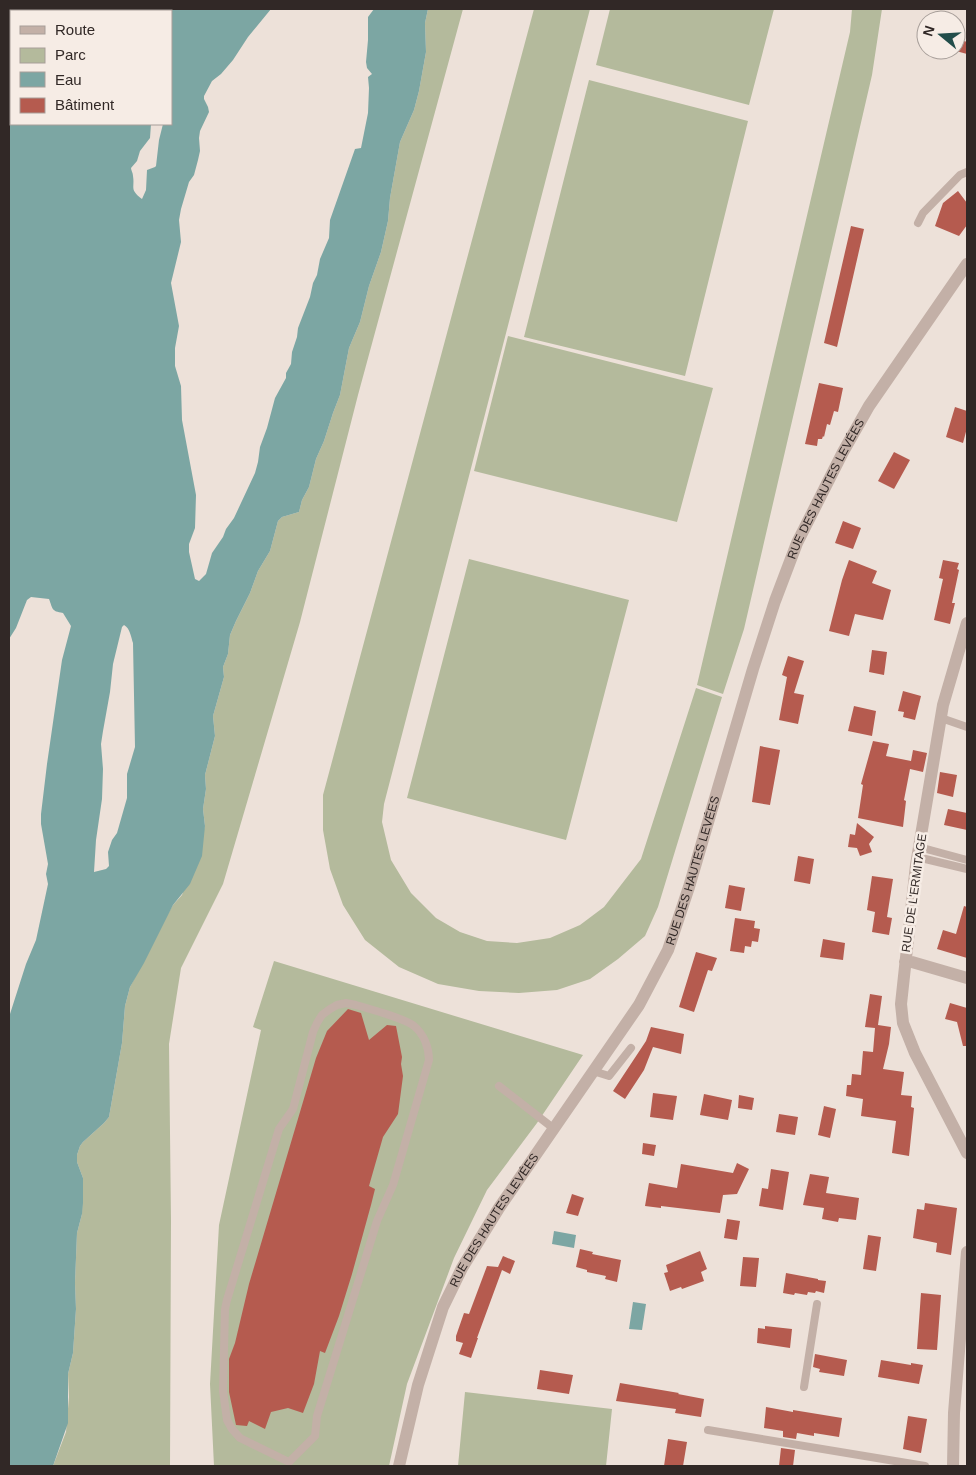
<svg xmlns="http://www.w3.org/2000/svg" width="976" height="1475" viewBox="0 0 976 1475" font-family="Helvetica,sans-serif">
	<style>
		.green { fill: #b4ba9c }
		.water { fill: #7ca6a3; fill-rule: evenodd }
		.building { fill: #b55b4f }
		.lines { fill: none; stroke-linecap: round; stroke-linejoin: round }
		.service { stroke: #c3b0a7; stroke-width: 8 }
		.minor { stroke: #c3b0a7; stroke-width: 12 }
		.tertiary { stroke: #c3b0a7; stroke-width: 12 }
		.labels { text-anchor: middle; dominant-baseline: central; stroke-width: 5; stroke-linejoin: round; paint-order: stroke }
		.street-label { font-size: 12px; fill: #312826; stroke: #f6ece5 }
	</style>
	<rect width="100%" height="100%" fill="#ede1d9"/>
	<!-- green -->
	<path class="green" d="M428,9H463L358,395L300,622L223,884L181,968L169,1044L171,1221L170,1466H53L66,1432L69,1397L68,1374L73,1353L76,1309L75,1283L77,1233L82,1214L83,1178L77,1162V1155L80,1146L83,1142L104,1123L109,1117L122,1043L125,1006L130,987L166,917L173,905L182,895L205,826L203,809L206,789L205,775L215,736L213,716L224,677L223,667L228,654L230,635L236,621L250,593L258,571L270,551L278,521L282,517L299,512L302,500L309,487L316,459L324,441L333,413L340,395L349,348L360,322L369,286L381,252L388,221L390,198L400,142L414,110L419,91L426,52L425,23Z
		M534,9H590L384,804L382,822L391,860L411,893L436,918L460,932L487,941L517,943L550,938L580,925L604,907L641,859L696,688L722,697L658,907L645,936L618,959L590,979L557,990L519,993L479,991L438,984L399,967L365,940L343,905L330,869L323,830V795Z
		M610,9H774L749,105L596,65Z
		M852,9H882L872,75L744,629L723,694L697,685L850,32Z
		M589,80L748,121L685,376L524,337Z
		M508,336L713,388L677,522L474,471Z
		M469,559L629,600L566,840L407,798Z
		M274,961L583,1055L537,1123L487,1190L454,1258L407,1384L389,1466H214L210,1384L219,1225L261,1030L253,1027Z
		M465,1392L612,1409L606,1466H458Z"/>
	<!-- water -->
	<path class="water" d="M9,9H271L248,37L233,60L221,74L212,81L204,96V99L208,107L209,112L200,131L199,138L200,151L198,160L194,175L189,182L181,209L179,220L181,242L171,283L179,326L175,348V366L181,386L182,420L196,495L195,528L189,544V552L195,579L199,581L206,574L212,553L223,537L226,529L234,518L255,473L258,462L260,447L267,428L275,398L286,378V373L291,364L292,352L297,337L298,328L310,297L313,283L317,275L320,259L329,238L330,220L355,149L361,148L368,113L369,88L368,77L372,74L367,68L366,62L368,40V17L374,9H428L425,23L426,52L419,91L414,110L400,142L390,198L388,221L381,252L369,286L360,322L349,348L340,395L333,413L324,441L316,459L309,487L302,500L299,512L282,517L278,521L270,551L258,571L250,593L236,621L230,635L228,654L223,667L224,677L213,716L215,736L205,775L206,789L203,809L205,826L202,856L190,884L173,905L144,963L130,987L125,1006L122,1043L109,1117L104,1123L83,1142L80,1146L77,1155V1162L83,1178V1203L82,1214L77,1233L75,1283L76,1309L73,1353L68,1374V1423L53,1466H9V1026L10,1014L26,964L36,940L48,884L46,874L48,864L41,824V814L47,764L62,660L71,626L63,613C51,611 53,609 49,599L31,597L27,600L16,628L9,639ZM11,11H171V124H163L159,140L156,166L155,167L147,170L146,190L142,199C129,189 135,188 133,176C133,173 131,170 131,168L137,161L140,151L150,138L151,124H11ZM124,625C130,628 131,637 133,643L135,747L127,774V798L117,833L112,840L108,852L109,866L106,869L94,872L96,840L102,799L103,769L101,744L103,731L110,692L113,664L122,627Z
		M554,1231L576,1235L574,1248L552,1244Z
		M633,1302L646,1304L642,1330L629,1329Z"/>
	<!-- building -->
	<path class="building" d="M956,38L967,42V54L956,51Z
		M958,191L967,203V225L959,236L935,226L943,203Z
		M851,226L864,229L837,347L834,346L824,343Z
		M819,383L843,388L838,412L834,411L830,425L827,424L824,437L823,436L822,439H818L817,446L805,444Z
		M955,407L967,411V428L963,443L946,437Z
		M894,452L910,460L894,489L878,481Z
		M843,521L861,528L853,549L835,543Z
		M849,560L877,571L872,583L891,590L883,620L855,614L849,636L829,631L842,580Z
		M943,560L959,563L957,569L959,570L952,603H955L950,624L934,620L943,579L939,578Z
		M872,650L887,652L884,675L869,672Z
		M788,656L804,661L794,693L804,695L798,724L779,720L787,677L782,675Z
		M903,691L921,696L915,720L903,717L904,712L898,711Z
		M854,706L876,711L872,736L848,731Z
		M873,741L889,744L886,756L911,761L913,750L927,753L923,772L910,769L904,800L906,801L903,827L858,818L863,785L861,784Z
		M760,746L780,750L770,805L752,802Z
		M940,772L957,775L953,797L937,793Z
		M948,809L967,813V830L944,825Z
		M857,823L874,837L869,844L872,852L860,856L857,848L848,847L850,834L855,835Z
		M798,856L814,859L810,884L794,881Z
		M872,876L893,879L887,917L892,918L889,935L872,932L875,912L867,910Z
		M729,885L745,888L741,911L725,908Z
		M964,906L967,907V958L937,949L943,930L956,934Z
		M735,918L755,921L754,928L760,929L758,942L752,941L751,947L745,946L744,953L730,951Z
		M823,939L845,943L843,960L820,957Z
		M696,952L717,958L712,971L708,970L694,1012L679,1007Z
		M870,994L882,996L878,1025L891,1027L889,1044L883,1069L904,1072L901,1095L912,1096L911,1107L914,1108L909,1156L892,1153L896,1121L861,1116L863,1099L846,1096L847,1085H851L852,1074L861,1075L863,1051L873,1052L875,1028L865,1027Z
		M950,1003L967,1008V1046H963L957,1022L945,1019Z
		M348,1009L361,1013L369,1040L387,1025L396,1026L402,1057L401,1064L403,1076L398,1114L383,1137L369,1186L375,1189L371,1205L352,1274L339,1316L325,1353L320,1351L314,1384L303,1413L288,1408L271,1412L265,1429L249,1421L247,1426L236,1425L229,1392V1359L235,1343L249,1284L316,1058L327,1031Z
		M651,1027L684,1034L681,1054L653,1047L644,1070L625,1099L613,1091L646,1041Z
		M653,1093L677,1096L673,1120L650,1117Z
		M704,1094L732,1100L728,1120L700,1115Z
		M739,1095L754,1098L752,1110L738,1108Z
		M824,1106L836,1109L830,1138L818,1135Z
		M779,1114L798,1117L795,1135L776,1132Z
		M643,1143L656,1145L654,1156L642,1154Z
		M737,1163L749,1169L737,1194L723,1195L720,1213L661,1206V1208L645,1206L649,1183L677,1188L681,1164L733,1173Z
		M771,1169L789,1172L783,1210L759,1206L762,1188L768,1189Z
		M810,1174L829,1177L826,1193L859,1198L856,1220L839,1218L838,1222L822,1219L824,1208L803,1205Z
		M572,1194L584,1198L578,1216L566,1213Z
		M925,1203L957,1208L951,1255L936,1252L937,1243L913,1238L917,1209L924,1210Z
		M727,1219L740,1221L737,1240L724,1238Z
		M868,1235L881,1237L876,1271L863,1269Z
		M580,1249L593,1252L592,1254L621,1260L617,1282L605,1279L606,1276L587,1272V1270L576,1267Z
		M700,1251L707,1269L701,1272L704,1281L682,1289L681,1287L670,1291L664,1273L668,1272L666,1265Z
		M503,1256L515,1261L510,1274L502,1270L477,1338H478L471,1358L459,1354L463,1343L456,1341V1336L464,1313L469,1314L487,1266L498,1267Z
		M743,1257L759,1258L756,1287L740,1286Z
		M786,1273L818,1279V1280L826,1281L824,1293L816,1291L815,1293L808,1292L807,1295L795,1293L794,1295L783,1293Z
		M921,1293L941,1295L937,1350L917,1349Z
		M765,1326L792,1329L790,1348L757,1343L758,1328L765,1329Z
		M815,1354L847,1360L844,1376L819,1372L820,1369L813,1367Z
		M881,1360L911,1365V1363L923,1365L919,1384L878,1377Z
		M540,1370L573,1375L569,1394L537,1389Z
		M620,1383L679,1393L678,1394L704,1399L701,1417L675,1413L676,1409L616,1401Z
		M766,1407L793,1412V1410L842,1418L839,1437L814,1433V1436L797,1433L796,1439L783,1437V1431L764,1428Z
		M908,1416L927,1419L921,1453L903,1449Z
		M668,1439L687,1442L683,1466H664Z
		M781,1448L795,1450L793,1466H779Z"/>
	<g class="lines">
		<!-- service -->
		<path class="service" d="M918,223L923,213L960,175L967,172
			M941,718L967,727
			M919,847L967,860
			M917,857L967,869
			M346,1003L356,1005C369,1009 405,1018 414,1026C424,1034 429,1048 429,1060L393,1185L377,1221L317,1416L315,1436L289,1462L240,1438L232,1429L227,1420L223,1391L225,1309L227,1300L279,1129L293,1109L313,1032L317,1023L322,1015L330,1009L337,1005Z
			M593,1071L609,1076L631,1048
			M499,1086L553,1128
			M804,1387L817,1304
			M708,1430L925,1466"/>
		<!-- minor -->
		<path class="minor" d="M967,623L943,705L916,865L901,1004L903,1023L915,1053L967,1153
			M905,962H912L967,978
			M953,1466L954,1413L967,1252"/>
		<!-- tertiary -->
		<path class="tertiary" id="s1" d="M399,1466L418,1385L443,1307L462,1268L499,1208L639,1005L668,950L689,887L753,669L775,601L797,543L843,452L869,406L967,264"/>
	</g>
	<g class="labels">
		<!-- street labels -->
		<g class="street-label">
			<text stroke="none"><textPath href="#s1" startOffset="1076">RUE DES HAUTES LEVÉES</textPath></text>
			<text stroke="none"><textPath href="#s1" startOffset="671">RUE DES HAUTES LEVÉES</textPath></text>
			<text transform="translate(914 893) rotate(-82)">RUE DE L'ERMITAGE</text>
			<text stroke="none"><textPath href="#s1" startOffset="266">RUE DES HAUTES LEVÉES</textPath></text>
		</g>
	</g>
	<!-- border -->
	<rect width="976" height="1475" fill="none" stroke="#312826" stroke-width="20"/>
	<!-- legend -->
	<rect x="10" y="10" width="162" height="115" fill="#f6ece5" stroke="#a79e99"/>
	<rect x="20" y="26" width="25" height="8" fill="#c3b0a7" stroke="#a79e99"/>
	<text x="55" y="35" font-size="15" fill="#312826">Route</text>
	<rect x="20" y="48" width="25" height="15" fill="#b4ba9c" stroke="#a79e99"/>
	<text x="55" y="60" font-size="15" fill="#312826">Parc</text>
	<rect x="20" y="72" width="25" height="15" fill="#7ca6a3" stroke="#a79e99"/>
	<text x="55" y="85" font-size="15" fill="#312826">Eau</text>
	<rect x="20" y="98" width="25" height="15" fill="#b55b4f" stroke="#a79e99"/>
	<text x="55" y="110" font-size="15" fill="#312826">Bâtiment</text>
	<!-- north arrow -->
	<g transform="translate(941 35) rotate(288)"><circle r="24" fill="#f6ece5" stroke="#a79e99"/>
	<path d="M0-4L9 19L0 12L-9 19Z" fill="#224d4a"/>
	<text y="-8" font-size="14" font-weight="bold" text-anchor="middle" fill="#312826">N</text>
	</g>
</svg>
